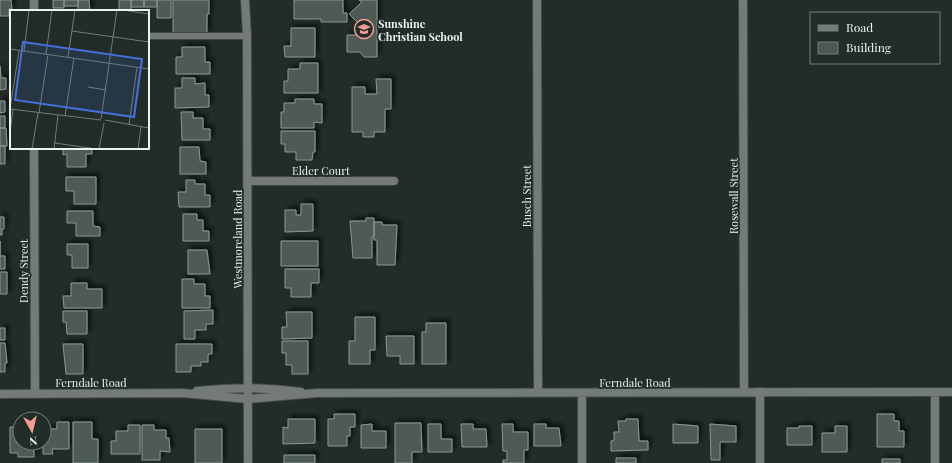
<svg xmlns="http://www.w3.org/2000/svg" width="952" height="463" viewBox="0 0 952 463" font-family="'Playfair Display',serif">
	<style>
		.building { fill: #4d5a54; stroke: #8b9892; filter: url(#shadow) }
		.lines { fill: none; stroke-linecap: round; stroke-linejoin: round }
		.lane-casing { stroke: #3e4944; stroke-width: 8 }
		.street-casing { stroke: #3e4944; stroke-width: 10 }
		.lane { stroke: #747a77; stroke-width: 6 }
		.street { stroke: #747a77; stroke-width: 8 }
		.labels { text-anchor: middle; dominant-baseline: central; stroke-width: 3.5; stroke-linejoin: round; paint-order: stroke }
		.poi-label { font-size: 11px; font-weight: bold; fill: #ebf2ef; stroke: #222d28; text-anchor: start }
		.street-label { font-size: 11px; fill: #ebf2ef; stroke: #222d28 }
		.inset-road { fill: none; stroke: #727c78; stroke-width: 1 }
		.view { fill: #466fdd; fill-opacity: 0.15; stroke: #466fdd; stroke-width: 2 }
		.inset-edge { fill: none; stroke: #ebf2ef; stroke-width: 2 }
	</style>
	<defs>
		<filter id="shadow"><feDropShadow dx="3.5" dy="-3.5" stdDeviation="2" flood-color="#0009"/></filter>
	</defs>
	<rect width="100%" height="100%" fill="#222d28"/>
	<!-- building -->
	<path class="building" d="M0,0H11L12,9H9V16H0Z
		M53,0H64V8H53Z
		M64,0H78V6H64Z
		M78,0H89L90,11H78Z
		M119,0H131V11H119Z
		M131,0H144V7H131Z
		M144,0H157V7H144Z
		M157,0H171V18H157Z
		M173,0H209V14H207V33H173Z
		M294,0H343V13H347V22H321V19H294Z
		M359,0H377V57H364L360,52H347V35H364V29L349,14L362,2Z
		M291,28H315V57H285L284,46H291Z
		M182,47H205V62H210V74H176V57H182Z
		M300,63H318V93H284V81H288V69H300Z
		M0,66L1,78H6V89L0,90Z
		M182,78H195V84L205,83V95H209V107L175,108V88H182Z
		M376,79H391V109H385V132H374V137H363V132H352V87H365V94H377Z
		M295,99H314V104H322V123L314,122V128H281V112H284V103H295Z
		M0,101H5V112L0,113Z
		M181,112H193V118H203V129H210V140H182Z
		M0,116H5V128H0Z
		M0,128H6L7,146H0Z
		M281,131H315V152H313L312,160H296V152H285V144H281Z
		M0,146H5V164H0Z
		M180,147H199L200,161L206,162V174H180Z
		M63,148H92V154H86V167H67V154L63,155Z
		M66,177H96V204H74V191H66Z
		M186,180H195V184H205V195H210V207H179L178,192H186Z
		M301,204H313V231L285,232V210H296V215H301Z
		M67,211H93V226L100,227V236H76V223H67Z
		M183,214H197V220H203V231H209V241H183Z
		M0,217H4V229H2V235H0Z
		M366,218H374V236L372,237V258H353L350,221H366Z
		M374,222H382V225H397L395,265H377V240H374Z
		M0,241V256H5V269H0Z
		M281,241H318V266H281Z
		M67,244H88V268H72V255H67Z
		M188,250H207L210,274H188Z
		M285,269H319V283H311V297H291V288H285Z
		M0,272H7V294H0Z
		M182,279H194V284H205V296H210V308H182Z
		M71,283H87V289H102V308H64L63,296H71Z
		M213,310V324H206V330H195V339H184V311Z
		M63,311H87V334H67L66,322H63Z
		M286,312H312V338L282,339V327H287Z
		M355,317H375V350H370V364H349V341H355Z
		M426,323H446V364H422V332H426Z
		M0,328H5V340H0Z
		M386,336H414V364H400V356H387Z
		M282,341H308V374H292V365H286V353H282Z
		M0,343H5L7,363H5V372H0Z
		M63,344H83V374H66Z
		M176,344H212V354H208V362H201V366H191V372H176Z
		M334,414H355V427H350V436H347V446H328V419H334Z
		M877,414H894V421H899V431H904V447H877Z
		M288,419H315V443L283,444V427L288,428Z
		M626,419H638L639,441H648V450L611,451V441L614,440V432H619L618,421H626Z
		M18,422H20V443H34V457H18V453H10V427H18Z
		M57,422H69V449H52L53,454H43V443L44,439H47V429H57Z
		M73,422H92V439H98V463H73Z
		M395,423H421L422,452H412V463H395Z
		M372,424V431H386V448H361V425Z
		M428,424H441V439H452V452H428Z
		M461,424H473V429H486L487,447H462Z
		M502,424H513V432H528V450H524V463H503V460H507V451H503Z
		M534,424H546V428H559L561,446H534Z
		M673,424L698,426V443H673Z
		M710,424L736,426V442H720V460H711Z
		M128,425H140V454H111V441H116V431H128Z
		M142,425H154V430H166V438H169L170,452L160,451V460H142Z
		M799,426H812V445H787V428H799Z
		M835,426H847V452H822V433H835Z
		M195,429H222V463H195Z
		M284,455H315V463H284Z
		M616,458H636V463H616Z
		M882,459H900V463H882Z"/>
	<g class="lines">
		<defs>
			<path id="lane" d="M148,36H247"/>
			<path id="street" d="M34,0V11
				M245,0L247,36L248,463
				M537,0L538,392
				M743,0L744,392
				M34,148L35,394
				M248,181H394
				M197,391C232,387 266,387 301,392
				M760,392V463
				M935,392V463
				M582,393V463
				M0,394L182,393L248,399L317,393L952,392"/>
		</defs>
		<!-- lane casing -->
		<use href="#lane" class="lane-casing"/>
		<!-- street casing -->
		<use href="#street" class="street-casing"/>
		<!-- lane -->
		<use href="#lane" class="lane"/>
		<!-- street -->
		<use href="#street" class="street"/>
	</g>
	<!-- icons -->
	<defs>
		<symbol id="school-ring" viewBox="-11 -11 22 22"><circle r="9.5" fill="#222d28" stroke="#f59c95" stroke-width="1.5"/><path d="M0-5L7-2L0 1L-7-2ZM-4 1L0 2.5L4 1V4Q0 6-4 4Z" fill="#f59c95"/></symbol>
	</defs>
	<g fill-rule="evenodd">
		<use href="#school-ring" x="353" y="18" width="22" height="22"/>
	</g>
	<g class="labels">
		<!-- poi labels -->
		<g class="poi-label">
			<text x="378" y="23">Sunshine<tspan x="378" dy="13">Christian School</tspan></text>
		</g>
		<!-- street labels -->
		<g class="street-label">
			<text x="321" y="170">Elder Court</text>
			<text transform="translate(526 196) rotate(-90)">Busch Street</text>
			<text transform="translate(733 196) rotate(-90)">Rosewall Street</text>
			<text transform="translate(237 239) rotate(-90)">Westmoreland Road</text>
			<text transform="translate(23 271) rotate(-90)">Dendy Street</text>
			<text x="91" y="382">Ferndale Road</text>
			<text x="635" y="382">Ferndale Road</text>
		</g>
	</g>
	<!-- overview -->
	<g transform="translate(10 10)">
		<rect width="139" height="139" fill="#222d28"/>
		<path class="inset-road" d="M113,0L139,4M62,21L139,32M0,39L139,59M14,41L19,0M36,44L42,0M58,47L65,0M78,77L96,80M0,99L91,110M0,99L9,41M29,103L38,45M55,106L64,48M91,109L107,0M95,110L139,118M119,115L127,57M0,123L3,99M45,133L86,139M22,139L28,103M44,139L48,105M89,139L94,113M128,139L131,117"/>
		<path class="view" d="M13,32L132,49L124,107L5,90Z"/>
		<rect width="139" height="139" class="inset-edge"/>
	</g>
	<!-- legend -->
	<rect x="810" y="12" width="130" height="52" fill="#222d28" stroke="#727c78"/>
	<rect x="818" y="25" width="20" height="6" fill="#747a77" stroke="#727c78"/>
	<text x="846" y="32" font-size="12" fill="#ebf2ef">Road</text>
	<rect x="818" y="42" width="20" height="12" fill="#4d5a54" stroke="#727c78"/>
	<text x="846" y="52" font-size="12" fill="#ebf2ef">Building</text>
	<!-- north arrow -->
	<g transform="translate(32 431) rotate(172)"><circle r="19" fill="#222d28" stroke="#727c78"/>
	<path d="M0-3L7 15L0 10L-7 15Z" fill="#f59c95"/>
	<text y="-6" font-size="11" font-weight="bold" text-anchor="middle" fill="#ebf2ef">N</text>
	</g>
</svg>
